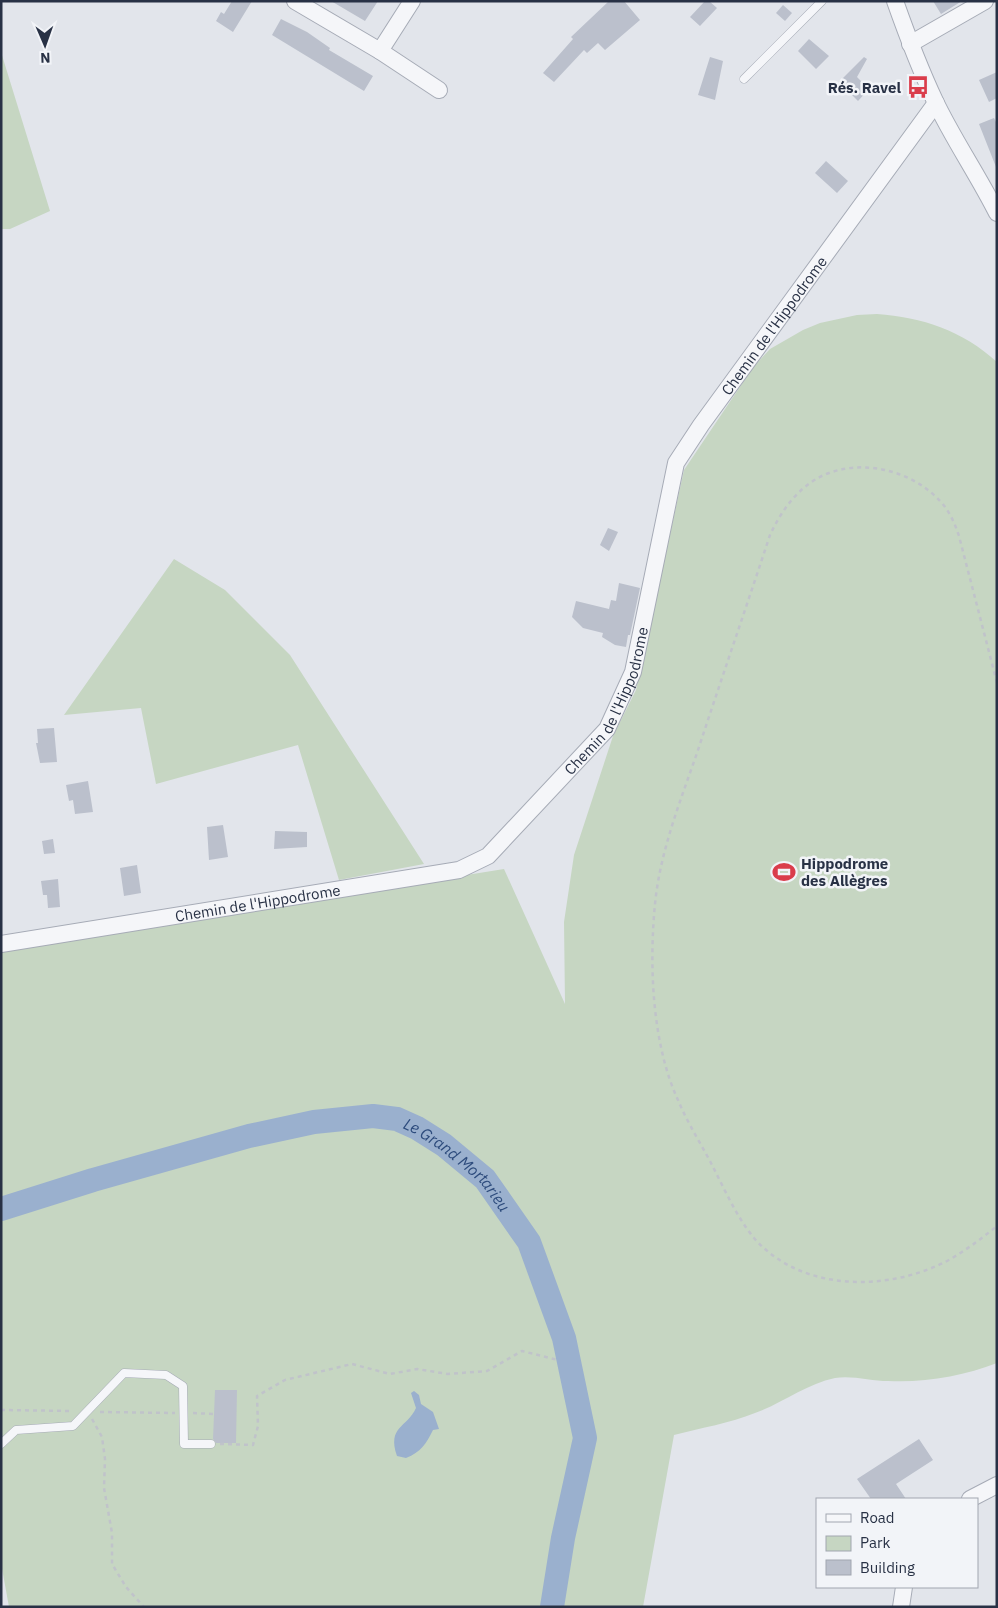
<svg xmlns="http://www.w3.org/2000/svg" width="998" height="1608" viewBox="0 0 998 1608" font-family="'IBM Plex Sans',sans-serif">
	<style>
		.green { fill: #c6d6c2 }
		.water { fill: #9ab0ce }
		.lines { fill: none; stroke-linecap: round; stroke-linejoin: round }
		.river { stroke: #9ab0ce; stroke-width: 24 }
		.building { fill: #bbc0cc }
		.service-casing { stroke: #a6abb6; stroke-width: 9 }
		.minor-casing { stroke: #a6abb6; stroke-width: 18 }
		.path { stroke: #c0c3ca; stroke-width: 2.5; stroke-dasharray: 4 4; stroke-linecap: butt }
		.service { stroke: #f5f6f9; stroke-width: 8 }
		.minor { stroke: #f5f6f9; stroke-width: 16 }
		.labels { text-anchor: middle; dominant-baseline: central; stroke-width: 5; stroke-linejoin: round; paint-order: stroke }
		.poi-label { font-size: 15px; font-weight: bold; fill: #283145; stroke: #f2f4f8; text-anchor: end }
		.street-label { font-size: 15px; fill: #283145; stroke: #f2f4f8 }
		.water-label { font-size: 16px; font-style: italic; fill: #2e4c7d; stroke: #f2f4f8 }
	</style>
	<rect width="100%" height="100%" fill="#e2e5eb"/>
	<!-- green -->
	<path class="green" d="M1,52L50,211L10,229H1Z
		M877,314C922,317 963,331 997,362V1363C964,1376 924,1383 888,1381C872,1381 851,1375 835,1378C806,1384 783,1403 755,1413C730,1423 701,1428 674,1435L643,1607H9L1,1563V950L504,869L565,1004L564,922L574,855L613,736L636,690L684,470L754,366L770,349L803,330L820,323L857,315Z
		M174,559L225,590L290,655L424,864L339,880L298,745L156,784L141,708L64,715Z"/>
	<!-- water -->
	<path class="water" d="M414,1391L419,1395L421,1404L433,1412L439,1429L433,1430C426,1444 421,1452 406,1458L397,1456C387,1426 407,1428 416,1408L411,1393Z"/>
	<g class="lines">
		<!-- river -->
		<path class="river" id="s1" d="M1,1209L93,1180L249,1136L314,1122L373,1116L397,1119L417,1128L444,1145L485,1179L529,1242L564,1338L585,1438L563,1538L552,1607"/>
	</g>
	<!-- building -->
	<path class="building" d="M232,1H252L233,32L216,21L221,12L224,14Z
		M331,1H378L365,21Z
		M609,1H624L640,20L605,50L598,43L587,53L584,50L554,82L543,73L573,39L571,37Z
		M705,1H709L717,8L700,26L690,17Z
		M933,1H962L941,14Z
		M783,5L792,13L785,21L776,13Z
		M281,19L307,32L330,48L329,50L373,76L364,91L272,35Z
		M809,39L829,56L816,69L798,51Z
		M710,57L723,61L715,100L698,95Z
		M864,57L867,59L857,77L869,89L858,101L839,82Z
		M997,72V98L989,102L979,80Z
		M994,118L997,124L996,167L979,124Z
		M826,161L848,181L837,193L815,173Z
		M608,528L618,532L609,551L600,545Z
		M619,583L640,588L630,635H628L626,647L615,645L602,637L603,633L583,628L572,617L576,601L609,609L611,600L616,601Z
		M54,728L57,762L40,763L36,743H38L37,729Z
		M88,781L93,812L75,814L73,800L69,801L66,785Z
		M223,825L228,857L209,860L207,827Z
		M275,831L307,832V847L274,849Z
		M53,839L55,853L44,854L42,841Z
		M137,865L141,893L124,896L120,868Z
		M58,879L60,907L48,908L47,895H43L41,881Z
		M215,1390H237L236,1443H216L213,1439Z
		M919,1439L933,1460L896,1484L906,1499H871L857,1479Z"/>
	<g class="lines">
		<defs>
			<path id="service" d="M744,79L822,1
				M1,1444L16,1430L73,1426L124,1373L166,1375L183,1386L184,1444H211"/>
			<g id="minor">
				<path d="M295,1L380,51L412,1"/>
				<path d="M895,1C907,35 920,69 935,101C953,139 978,175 997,213"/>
				<path d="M910,44L985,1"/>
				<path d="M380,51L439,90"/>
				<path id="s2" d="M1,944L459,870L488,856L607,729L633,672L676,463L701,425L936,103"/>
				<path d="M970,1499L997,1485"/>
				<path d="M901,1607L904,1587"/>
			</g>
		</defs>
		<!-- service casing -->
		<use href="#service" class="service-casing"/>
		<!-- minor casing -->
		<use href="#minor" class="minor-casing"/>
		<!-- path -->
		<path class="path" d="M997,683L959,536C955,524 950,512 941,502C914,472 867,459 829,473C801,483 782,509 770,535C746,608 721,680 697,753C680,802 660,852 655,904C649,965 652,1044 678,1100C687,1122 700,1142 711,1163C724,1188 736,1216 754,1238C801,1292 887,1292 947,1261C965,1251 981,1239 997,1226
			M1,1410L72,1411
			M100,1412L175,1413
			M193,1413L214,1414
			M92,1419L102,1437L105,1459L104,1488L112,1533V1564L126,1587L144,1607
			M220,1444L253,1445L258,1426L257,1396L285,1380L352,1364L390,1374L417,1369L448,1374L487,1371L522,1351L558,1360"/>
		<!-- service -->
		<use href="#service" class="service"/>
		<!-- minor -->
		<use href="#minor" class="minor"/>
	</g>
	<!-- icons -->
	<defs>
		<symbol id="bus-bare" viewBox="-9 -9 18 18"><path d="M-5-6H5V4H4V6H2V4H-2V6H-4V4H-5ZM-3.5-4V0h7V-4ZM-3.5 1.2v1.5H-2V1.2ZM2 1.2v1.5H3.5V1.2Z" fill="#da3d4b" stroke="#f2f4f8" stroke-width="2.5" paint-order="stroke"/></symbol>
		<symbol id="stadium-bare" viewBox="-9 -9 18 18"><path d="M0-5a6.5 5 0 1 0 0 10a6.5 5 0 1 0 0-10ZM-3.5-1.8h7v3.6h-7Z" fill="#da3d4b" stroke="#f2f4f8" stroke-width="2.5" paint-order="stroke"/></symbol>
	</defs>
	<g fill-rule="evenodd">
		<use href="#bus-bare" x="902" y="71" width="32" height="32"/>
		<use href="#stadium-bare" x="768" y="856" width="32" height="32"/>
	</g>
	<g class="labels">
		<!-- poi labels -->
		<g class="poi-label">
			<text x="901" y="87">Rés. Ravel</text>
			<text x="801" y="863" text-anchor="start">Hippodrome<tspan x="801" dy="17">des Allègres</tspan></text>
		</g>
		<!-- street labels -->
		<g class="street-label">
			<text stroke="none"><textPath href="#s2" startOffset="1115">Chemin de l'Hippodrome</textPath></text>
			<text stroke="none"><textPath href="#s2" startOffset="695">Chemin de l'Hippodrome</textPath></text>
			<text stroke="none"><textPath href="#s2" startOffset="260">Chemin de l'Hippodrome</textPath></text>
		</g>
		<!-- water labels -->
		<g class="water-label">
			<text stroke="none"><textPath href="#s1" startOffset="485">Le Grand Mortarieu</textPath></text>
		</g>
	</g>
	<!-- border -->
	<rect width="998" height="1608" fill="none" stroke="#283145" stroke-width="5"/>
	<!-- legend -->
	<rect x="816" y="1498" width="162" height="90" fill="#f2f4f8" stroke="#a1a6b0"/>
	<rect x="826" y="1514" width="25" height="8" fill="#f5f6f9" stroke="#a1a6b0"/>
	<text x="860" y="1523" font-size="15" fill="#283145">Road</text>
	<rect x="826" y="1536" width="25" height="15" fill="#c6d6c2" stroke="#a1a6b0"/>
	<text x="860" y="1548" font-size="15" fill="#283145">Park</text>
	<rect x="826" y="1560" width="25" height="15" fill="#bbc0cc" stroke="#a1a6b0"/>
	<text x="860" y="1573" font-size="15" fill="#283145">Building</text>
	<!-- north arrow -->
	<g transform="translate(45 45) rotate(178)" stroke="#f2f4f8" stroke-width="4" paint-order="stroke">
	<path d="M0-4L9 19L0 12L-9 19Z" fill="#283145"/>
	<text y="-8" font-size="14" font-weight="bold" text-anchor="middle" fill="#283145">N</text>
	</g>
</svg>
